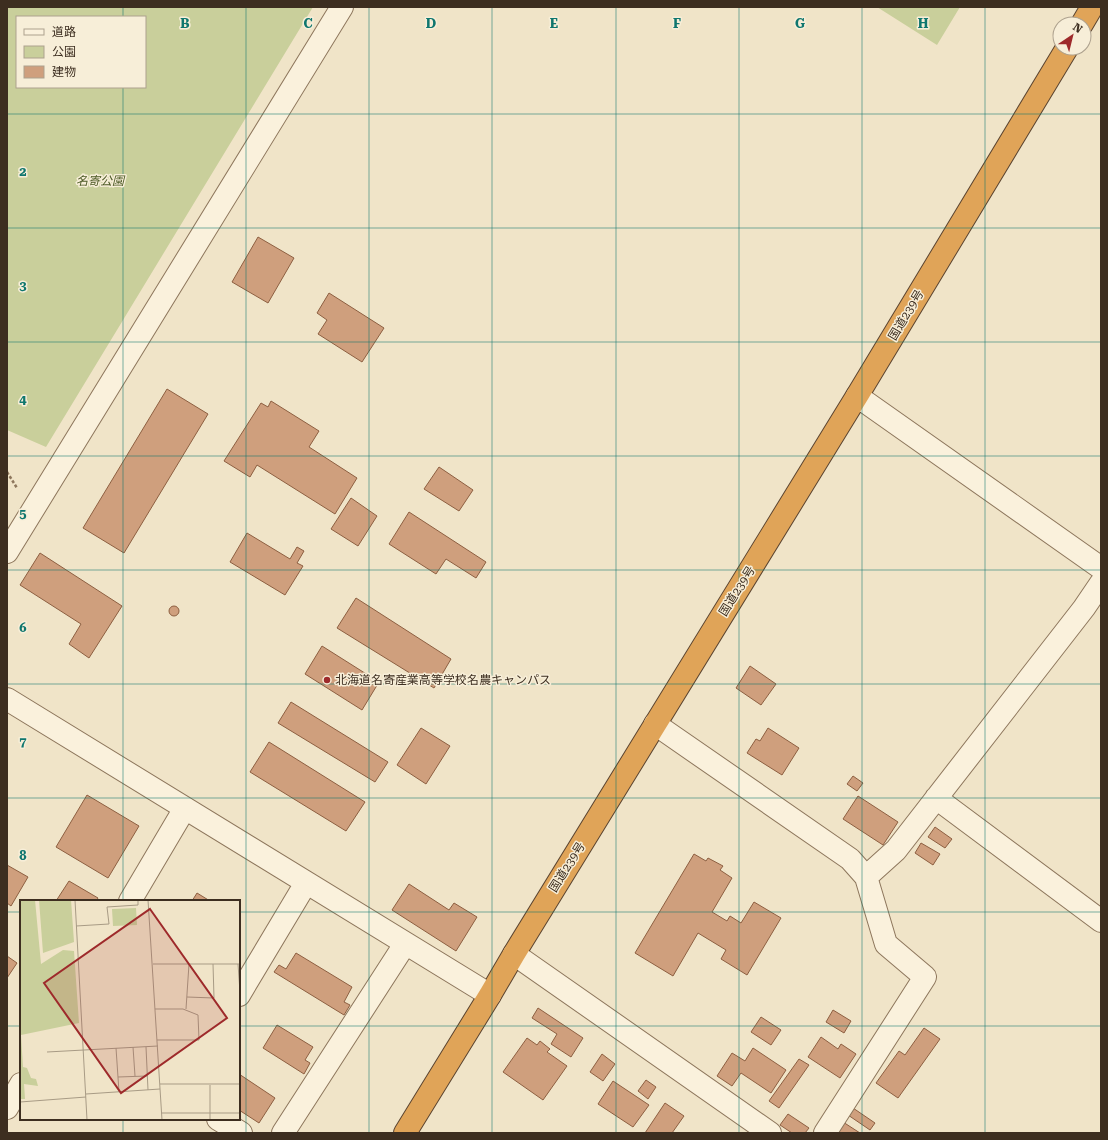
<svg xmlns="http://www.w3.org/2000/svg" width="1108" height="1140" viewBox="0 0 1108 1140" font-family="'Roboto Serif','Noto Sans JP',serif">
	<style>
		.green { fill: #c9cf9b; fill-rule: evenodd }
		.building { fill: #cf9f7d; stroke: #8d5f41 }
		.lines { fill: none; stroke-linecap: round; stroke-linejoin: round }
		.minor-casing { stroke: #8d765c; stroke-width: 24 }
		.highway-casing { stroke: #5b4430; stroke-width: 24 }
		.path { stroke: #8d765c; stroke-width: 2.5; stroke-dasharray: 3 2; stroke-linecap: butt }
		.minor { stroke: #faf1dc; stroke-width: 22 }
		.highway { stroke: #e0a458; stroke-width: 22 }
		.grid { fill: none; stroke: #0f766e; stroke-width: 1; stroke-opacity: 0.55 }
		.poi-dot { fill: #9e2a2b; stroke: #f7eed8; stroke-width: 1.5 }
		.labels { text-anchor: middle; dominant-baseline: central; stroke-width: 3; stroke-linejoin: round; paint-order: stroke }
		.park-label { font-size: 12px; font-style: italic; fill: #4d5a26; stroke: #f7eed8 }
		.street-label { font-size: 12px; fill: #3d2e20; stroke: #f7eed8 }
		.poi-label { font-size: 12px; fill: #3d2e20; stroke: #f7eed8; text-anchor: start }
		.inset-road { fill: none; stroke: #a89b85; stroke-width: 1 }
		.view { fill: #9e2a2b; fill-opacity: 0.15; stroke: #9e2a2b; stroke-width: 2 }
		.inset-edge { fill: none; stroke: #3d2e20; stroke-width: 2 }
		.grid-label { font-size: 13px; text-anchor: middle; font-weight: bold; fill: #0f766e; stroke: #f7eed8; stroke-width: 3; stroke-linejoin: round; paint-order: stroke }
	</style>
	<rect width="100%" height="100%" fill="#f0e4c8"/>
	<!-- green -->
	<path class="green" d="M7,7H313L46,447L7,430ZM17,17H145V87H17Z
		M877,7H960L937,45Z"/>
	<!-- building -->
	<path class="building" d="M258,237L294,258L268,303L232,282Z
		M329,293L384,328L362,362L318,334L327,320L317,313Z
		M167,389L208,414L124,553L83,528Z
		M271,401L319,431L309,447L357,478L335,514L257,465L250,477L224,461L261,403L268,407Z
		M439,467L473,490L459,511L424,489Z
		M351,498L377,516L358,546L331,529Z
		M409,512L486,562L476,578L446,559L436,574L389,544Z
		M247,533L290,559L297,547L304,551L297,563L303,566L285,595L230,562Z
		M40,553L122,606L89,658L69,644L81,624L20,585Z
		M356,598L451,659L434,688L337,628Z
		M169 611a5 5 0 1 1 10 0a5 5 0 1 1-10 0Z
		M322,646L379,682L362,710L305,674Z
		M750,666L776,684L761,705L736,688Z
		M291,702L388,762L375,782L278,723Z
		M421,728L450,746L426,784L397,765Z
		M768,728L799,748L782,775L747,753L756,739L760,741Z
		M269,742L365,802L346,831L250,772Z
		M853,776L863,783L857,791L847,784Z
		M87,795L139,826L108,878L56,847Z
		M858,796L898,822L883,845L843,819Z
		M935,827L952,839L945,848L928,837Z
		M921,843L940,854L933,865L915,853Z
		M694,854L706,861L708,858L723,866L720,870L732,878L712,912L727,921L730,916L741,923L754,902L781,918L747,975L721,959L726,950L698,933L673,976L635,953Z
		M7,865L28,877L11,906L7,903Z
		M69,881L98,898L96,901H56Z
		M409,884L449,910L454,903L477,917L456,951L392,910Z
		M197,893L210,901H192Z
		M296,953L352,987L344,1002L350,1005L344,1015L274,972L279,965L286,969Z
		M7,956L17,963L7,978Z
		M538,1008L583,1038L571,1057L551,1044L557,1034L532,1018Z
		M833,1010L851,1021L844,1033L826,1022Z
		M761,1017L781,1030L771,1045L751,1032Z
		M277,1025L313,1047L305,1060L310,1063L304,1074L263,1048Z
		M924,1028L940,1039L898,1098L876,1083L899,1051L905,1055Z
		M821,1037L838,1049L841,1044L856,1054L840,1078L808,1057Z
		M527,1038L537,1045L540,1041L550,1049L547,1052L567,1066L543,1100L503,1072Z
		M753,1048L786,1070L771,1093L741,1073L732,1086L717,1076L732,1053L745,1061Z
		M602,1054L615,1064L603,1081L590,1072Z
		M799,1059L809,1065L779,1108L769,1101Z
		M239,1074L275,1098L259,1123L239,1110Z
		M646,1080L656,1087L648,1099L638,1091Z
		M613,1081L649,1105L633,1127L598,1104Z
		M665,1103L684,1116L672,1133H645Z
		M853,1108L875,1123L870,1130L848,1115Z
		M788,1114L809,1128L805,1133H792L780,1125Z
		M843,1122L860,1133H835Z"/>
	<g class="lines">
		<defs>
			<path id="minor" d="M857,396L1101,568
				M7,552L342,7
				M7,699L490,995
				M655,724L850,859L866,877L886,944L925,977L825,1133
				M936,798L1101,921
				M866,877L896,850L1084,608L1101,583
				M130,901L185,808
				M514,954L770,1133
				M239,995L306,883
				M7,1108L21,1084
				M218,1119L241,1133
				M283,1133L405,944"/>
			<path id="highway" d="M1082,24L1092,7
				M405,1133L490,995L514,954L857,396L1067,48"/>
		</defs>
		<!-- minor casing -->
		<use href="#minor" class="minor-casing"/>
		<!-- highway casing -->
		<use href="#highway" class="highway-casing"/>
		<!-- path -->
		<path class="path" d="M7,472L17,488"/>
		<!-- minor -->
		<use href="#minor" class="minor"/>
		<!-- highway -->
		<use href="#highway" class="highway"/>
	</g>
	<!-- grid -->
	<path class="grid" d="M123,7V17M246,7V1133M369,7V1133M492,7V1133M616,7V1133M739,7V1133M862,7V1133M985,7V1133M123,87V901M7,114H1101M7,228H1101M7,342H1101M7,456H1101M7,570H1101M7,684H1101M7,798H1101M7,912H21M239,912H1101M7,1026H21M239,1026H1101M123,1119V1133"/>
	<!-- markers -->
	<circle class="poi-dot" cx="327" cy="680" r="4"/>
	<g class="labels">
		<!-- park labels -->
		<g class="park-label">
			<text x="100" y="181">名寄公園</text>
		</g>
		<!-- street labels -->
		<g class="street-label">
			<text transform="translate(906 315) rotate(-59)">国道239号</text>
			<text transform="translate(737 591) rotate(-58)">国道239号</text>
			<text transform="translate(567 867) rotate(-58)">国道239号</text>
		</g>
		<!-- poi labels -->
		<g class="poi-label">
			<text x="335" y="680">北海道名寄産業高等学校名農キャンパス</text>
		</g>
	</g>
	<!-- overview -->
	<g transform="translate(20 900)">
		<rect width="220" height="220" fill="#f0e4c8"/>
		<path d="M0,0H15L21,64L43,50L54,51L59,123L1,135L3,167L7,168L11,178L16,179L18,186L4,184L5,199H0ZM19,0H51L54,42L23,53ZM116,8L117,25L93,26L92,9Z" fill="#c9cf9b"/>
		<path class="inset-road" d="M55,0L67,220M128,0L142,220M56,26L89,24L87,7L118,5V0M133,64H220M218,64L220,92M167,97L194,98L193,64M135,109H163L178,115L179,140H137M166,109L169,64M113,147L115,176M126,147L128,190M96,148L99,192M27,152L138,146M98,177L127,176M140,184H220M190,185V220M66,194L140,189M0,202L66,197M141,213H220"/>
		<path class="view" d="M130,9L207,118L101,193L24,83Z"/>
		<rect width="220" height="220" class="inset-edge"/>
	</g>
	<g class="grid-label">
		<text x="185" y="28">B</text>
		<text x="308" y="28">C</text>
		<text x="431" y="28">D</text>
		<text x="554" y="28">E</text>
		<text x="677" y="28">F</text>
		<text x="800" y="28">G</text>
		<text x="923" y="28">H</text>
		<text x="23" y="176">2</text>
		<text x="23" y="290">3</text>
		<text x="23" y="404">4</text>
		<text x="23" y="518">5</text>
		<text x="23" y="632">6</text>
		<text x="23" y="746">7</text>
		<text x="23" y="860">8</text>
	</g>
	<!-- border -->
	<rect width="1108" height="1140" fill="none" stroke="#3d2e20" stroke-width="16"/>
	<!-- legend -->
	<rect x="16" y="16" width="130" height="72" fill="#f7eed8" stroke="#ada18e"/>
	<rect x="24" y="29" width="20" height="6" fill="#faf1dc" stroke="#ada18e"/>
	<text x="52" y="36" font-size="12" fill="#3d2e20">道路</text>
	<rect x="24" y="46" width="20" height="12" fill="#c9cf9b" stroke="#ada18e"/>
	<text x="52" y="56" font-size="12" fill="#3d2e20">公園</text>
	<rect x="24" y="66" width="20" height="12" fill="#cf9f7d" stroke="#ada18e"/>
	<text x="52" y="76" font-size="12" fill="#3d2e20">建物</text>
	<!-- north arrow -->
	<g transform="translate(1072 36) rotate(35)"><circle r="19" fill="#f7eed8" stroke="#ada18e"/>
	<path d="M0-3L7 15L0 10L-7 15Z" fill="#9e2a2b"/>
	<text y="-6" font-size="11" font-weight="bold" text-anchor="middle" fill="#3d2e20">N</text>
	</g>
</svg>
